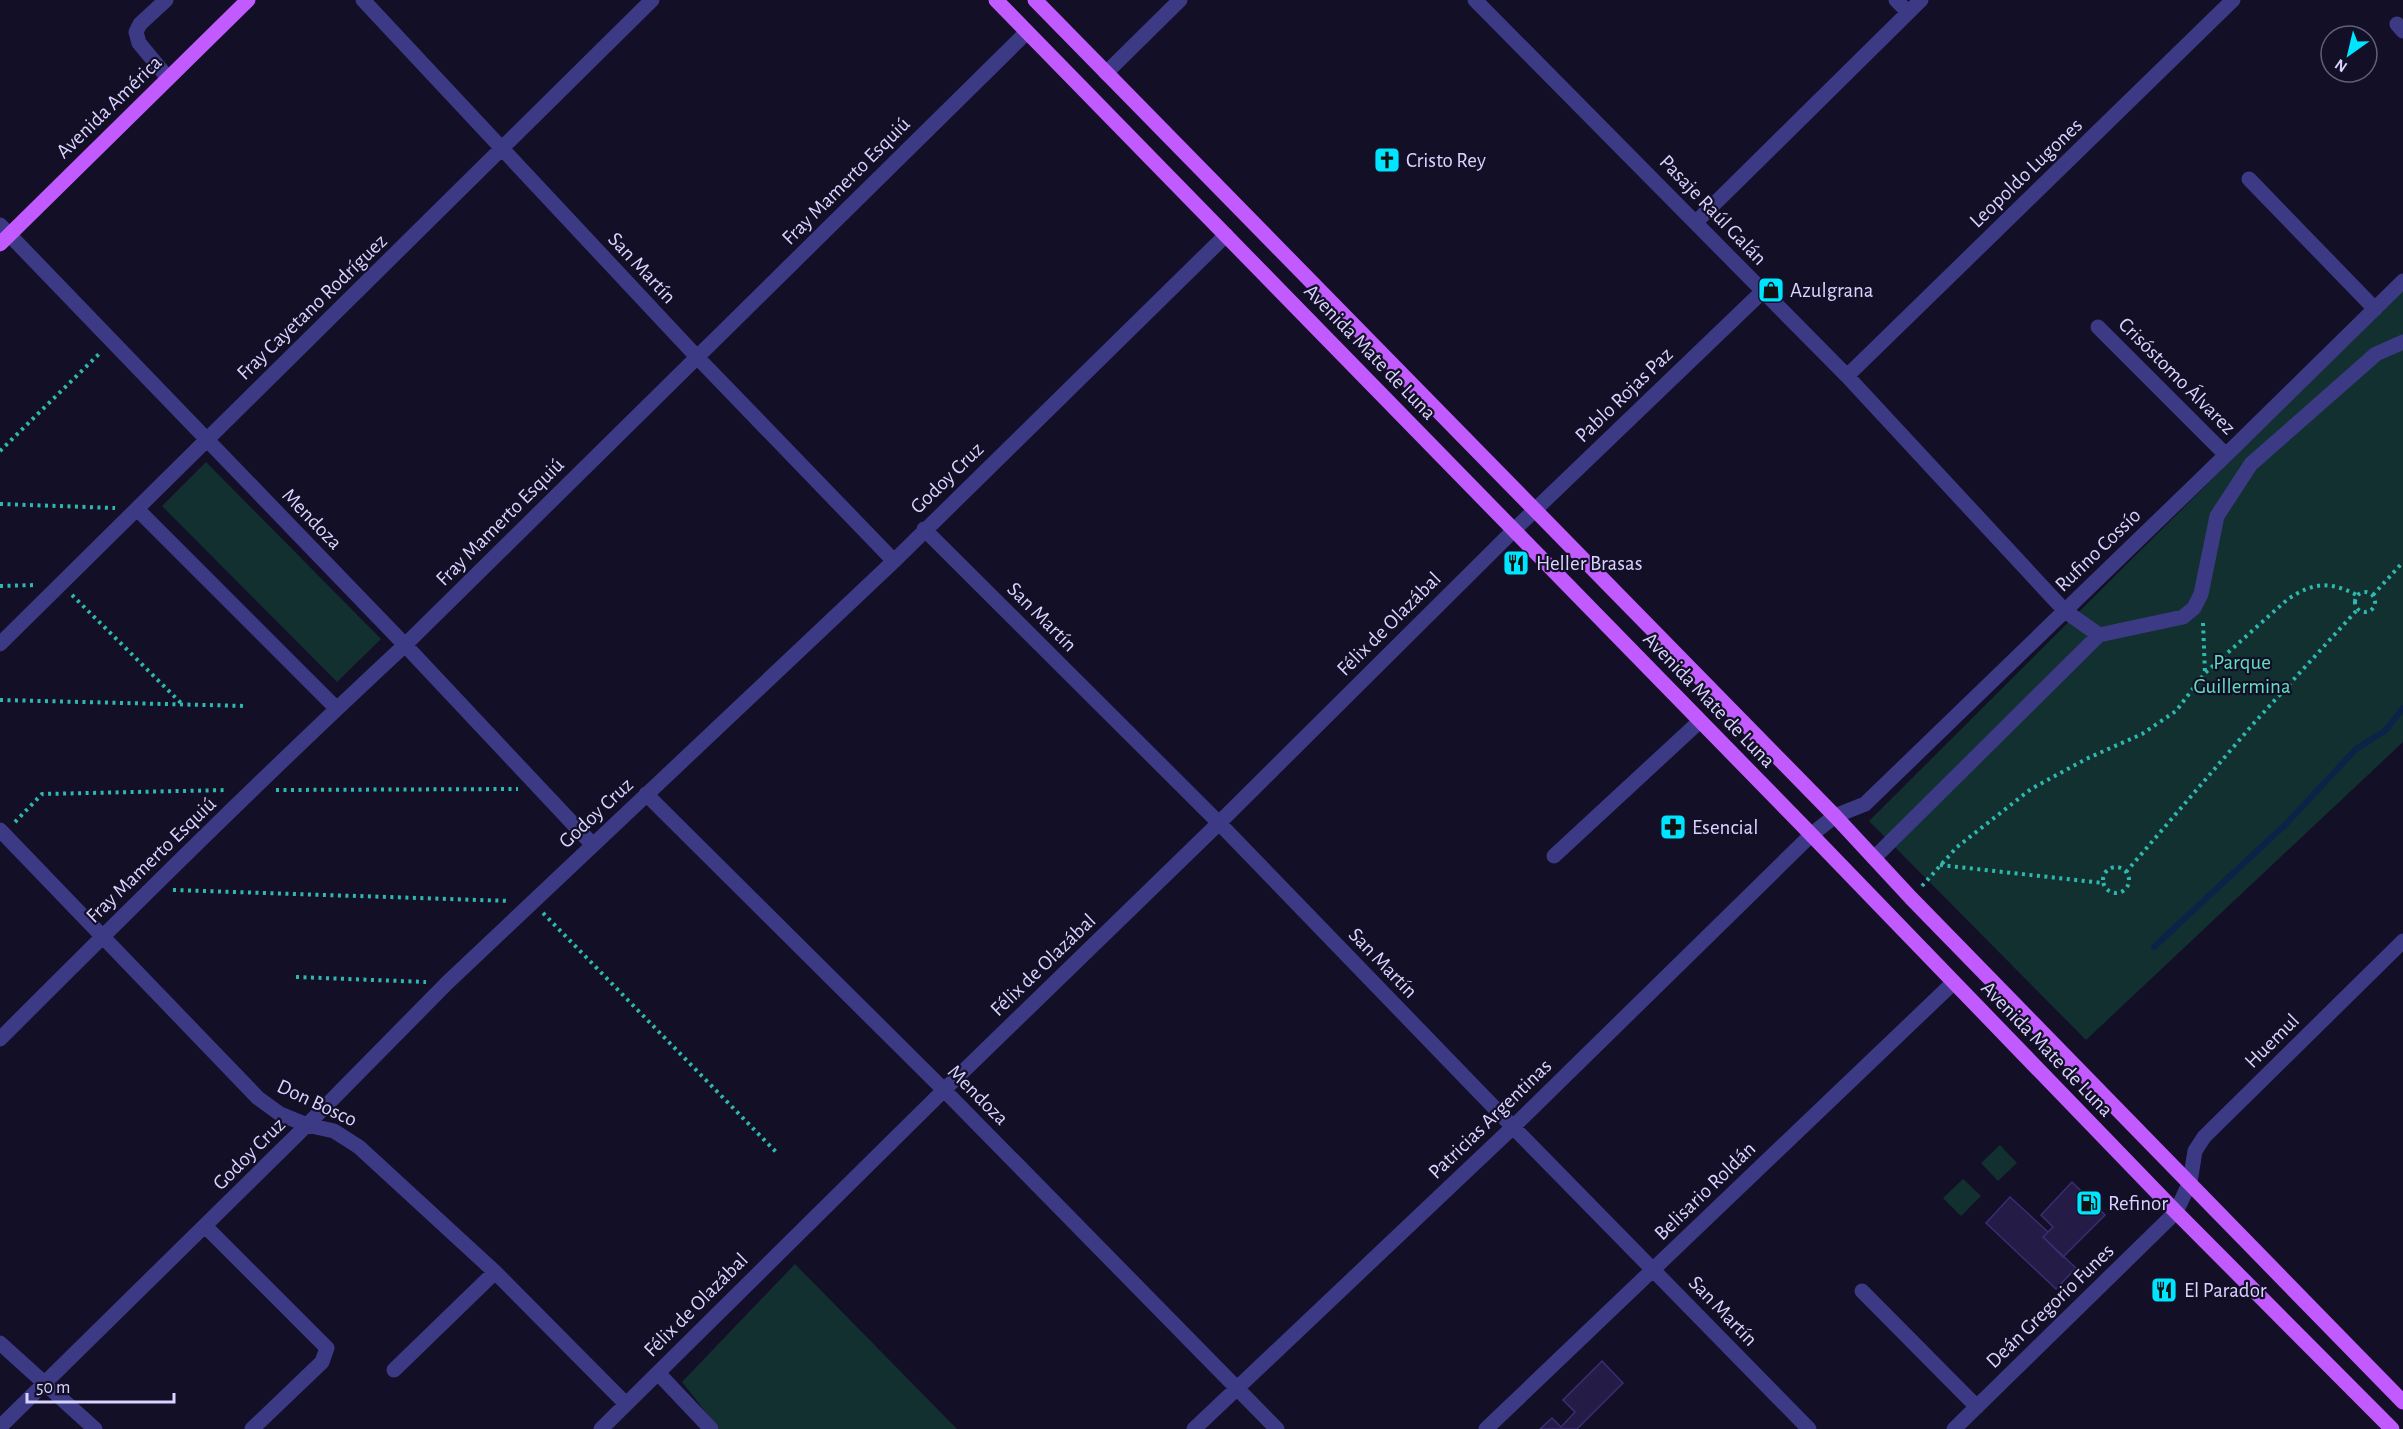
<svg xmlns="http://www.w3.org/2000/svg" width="2403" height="1429" viewBox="0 0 2403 1429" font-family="'Alegreya Sans',sans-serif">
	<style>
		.green { fill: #12302f }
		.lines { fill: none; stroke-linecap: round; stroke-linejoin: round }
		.stream { stroke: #0c2248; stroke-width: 6 }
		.building { fill: #241b47; stroke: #3b2d73; stroke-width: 1.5 }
		.path { stroke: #2fb8b0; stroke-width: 4; stroke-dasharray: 3 4.5; stroke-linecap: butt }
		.minor { stroke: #3d3a85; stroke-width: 15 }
		.major { stroke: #c25bff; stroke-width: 15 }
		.labels { text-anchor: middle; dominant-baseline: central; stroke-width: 4.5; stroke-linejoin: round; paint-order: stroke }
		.street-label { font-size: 21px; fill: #d9d4ff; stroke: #130f26 }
		.poi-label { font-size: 21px; fill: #d9d4ff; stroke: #130f26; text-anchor: start }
		.park-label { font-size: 21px; fill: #5fe0c0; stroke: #130f26 }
	</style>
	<rect width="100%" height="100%" fill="#130f26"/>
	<!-- green -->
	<path class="green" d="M2403,289V742L2086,1040L1869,821Z
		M206,462L381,639L337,682L162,506Z
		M2000,1145L2017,1163L1998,1181L1981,1163Z
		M1963,1179L1981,1196L1961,1216L1943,1198Z
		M795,1264L957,1429H719L682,1382Z"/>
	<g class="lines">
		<!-- stream -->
		<path class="stream" d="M2154,947L2286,824L2356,749L2386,730L2403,708"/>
	</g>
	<!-- building -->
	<path class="building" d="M2072,1182L2105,1215L2063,1257L2043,1237L2053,1227L2041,1215Z
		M2010,1197L2048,1232L2043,1237L2076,1268L2056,1289L1986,1223Z
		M1602,1361L1623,1383L1577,1429H1540L1552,1418L1561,1427L1575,1412L1563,1400Z"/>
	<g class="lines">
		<!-- path -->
		<path class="path" d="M0,451L100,353
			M0,504L115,508
			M0,586L36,585
			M2355 602a10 10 0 1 1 20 0a10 10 0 1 1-20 0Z
			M72,595L182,704
			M2373,595L2403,562
			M2203,623L2205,673
			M0,700L247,706
			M276,790L518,789
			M15,822L42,794L227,790
			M1940,865L2103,883
			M2103 880a13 13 0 1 1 26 0a13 13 0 1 1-26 0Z
			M2126,872L2254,723L2357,610
			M1922,886L1957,847L2031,789L2086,759L2142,734L2176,711L2205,673L2288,599C2314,582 2329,581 2357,595
			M173,890L510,901
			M543,913L778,1154
			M296,977L426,982"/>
		<!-- minor -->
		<path class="minor" d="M166,0L140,24L136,32L139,43L168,78
			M363,0L697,357L894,561
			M1475,0L1847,376L2065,611L2099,635L2183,617L2194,608L2201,594L2217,516L2251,464L2376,354L2403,342
			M1896,0L1908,12
			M2397,24L2403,31
			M1106,73L1180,0
			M2249,179L2375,309
			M1696,222L1921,0
			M0,225L405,645L592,844
			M2098,327L2226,455
			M1847,376L2233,0
			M137,509L336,708
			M924,529L1219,823L1513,1127L1809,1429
			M0,644L652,0
			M646,794L944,1090L1277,1429
			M0,830L258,1098L280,1114L307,1125L334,1131L359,1147L495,1272L626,1404
			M1554,856L1700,721
			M1874,858L2099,635
			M0,1039C133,906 267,773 405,645L1027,32
			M205,1226L327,1348L322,1362L252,1429
			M1862,1291L1977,1407
			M0,1343L95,1429
			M394,1370L495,1272
			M658,1373L711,1429
			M0,1427L307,1125L447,983L894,561L1226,235
			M601,1429L944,1090L1219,823L1514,530L1763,291
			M1194,1429L1513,1127L1811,835L1835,816L1865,804L2226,455L2403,281
			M1486,1429L1953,983
			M1954,1429L2176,1212L2190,1182L2195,1151L2204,1137L2403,941"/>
		<!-- major -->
		<path class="major" d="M996,0L1800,823L2176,1212L2392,1429
			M1035,0L1835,816L1911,898L2403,1402
			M0,244L248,0"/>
	</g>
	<!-- icons -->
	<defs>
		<symbol id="church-square" viewBox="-11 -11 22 22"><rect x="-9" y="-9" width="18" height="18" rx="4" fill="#00e5ff" stroke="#130f26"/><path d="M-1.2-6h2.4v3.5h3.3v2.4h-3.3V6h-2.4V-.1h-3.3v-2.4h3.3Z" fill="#111"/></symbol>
		<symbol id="shop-square" viewBox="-11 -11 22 22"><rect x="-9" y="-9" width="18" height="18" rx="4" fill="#00e5ff" stroke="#130f26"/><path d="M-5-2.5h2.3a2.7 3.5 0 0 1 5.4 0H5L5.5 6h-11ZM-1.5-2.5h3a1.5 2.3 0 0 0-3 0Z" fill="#111"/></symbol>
		<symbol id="restaurant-square" viewBox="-11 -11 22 22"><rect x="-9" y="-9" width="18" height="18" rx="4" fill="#00e5ff" stroke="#130f26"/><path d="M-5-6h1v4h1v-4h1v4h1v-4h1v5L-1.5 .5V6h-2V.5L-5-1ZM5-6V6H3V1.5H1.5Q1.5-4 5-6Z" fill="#111"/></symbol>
		<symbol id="pharmacy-square" viewBox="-11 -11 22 22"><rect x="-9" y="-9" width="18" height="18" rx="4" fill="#00e5ff" stroke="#130f26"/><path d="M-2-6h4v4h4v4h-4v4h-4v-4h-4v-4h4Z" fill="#111"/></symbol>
		<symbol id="fuel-square" viewBox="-11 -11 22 22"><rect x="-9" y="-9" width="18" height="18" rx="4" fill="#00e5ff" stroke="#130f26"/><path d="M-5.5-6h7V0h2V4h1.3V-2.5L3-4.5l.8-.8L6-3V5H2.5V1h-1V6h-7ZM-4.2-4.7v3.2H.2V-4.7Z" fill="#111"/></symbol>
	</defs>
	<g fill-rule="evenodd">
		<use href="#church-square" x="1372" y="145" width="30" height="30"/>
		<use href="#shop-square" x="1756" y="275" width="30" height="30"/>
		<use href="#restaurant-square" x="1501" y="548" width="30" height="30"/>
		<use href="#pharmacy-square" x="1658" y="812" width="30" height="30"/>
		<use href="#fuel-square" x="2074" y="1188" width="30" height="30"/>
		<use href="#restaurant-square" x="2149" y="1275" width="30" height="30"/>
	</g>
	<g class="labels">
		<!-- street labels -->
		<g class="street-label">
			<text transform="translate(109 107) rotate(-44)">Avenida América</text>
			<text transform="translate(2026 173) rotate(-44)">Leopoldo Lugones</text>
			<text transform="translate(846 181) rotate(-45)">Fray Mamerto Esquiú</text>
			<text transform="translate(1713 210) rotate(46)">Pasaje Raúl Galán</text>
			<text transform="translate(642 268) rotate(47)">San Martín</text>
			<text transform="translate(312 307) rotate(-44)">Fray Cayetano Rodríguez</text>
			<text transform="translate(1370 352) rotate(46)">Avenida Mate de Luna</text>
			<text transform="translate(2177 376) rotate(45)">Crisóstomo Álvarez</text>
			<text transform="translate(1624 395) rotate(-44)">Pablo Rojas Paz</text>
			<text transform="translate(947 478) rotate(-44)">Godoy Cruz</text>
			<text transform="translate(312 519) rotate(46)">Mendoza</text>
			<text transform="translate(500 522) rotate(-45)">Fray Mamerto Esquiú</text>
			<text transform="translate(2098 550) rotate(-44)">Rufino Cossío</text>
			<text transform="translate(1042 617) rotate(45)">San Martín</text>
			<text transform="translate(1389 624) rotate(-45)">Félix de Olazábal</text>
			<text transform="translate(1709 700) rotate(46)">Avenida Mate de Luna</text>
			<text transform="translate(596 813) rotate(-43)">Godoy Cruz</text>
			<text transform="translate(151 860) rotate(-44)">Fray Mamerto Esquiú</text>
			<text transform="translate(1383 963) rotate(46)">San Martín</text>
			<text transform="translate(1043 965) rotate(-44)">Félix de Olazábal</text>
			<text transform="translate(2272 1041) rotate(-45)">Huemul</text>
			<text transform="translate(2047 1049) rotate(46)">Avenida Mate de Luna</text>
			<text transform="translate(978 1095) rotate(45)">Mendoza</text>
			<text transform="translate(317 1103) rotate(25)">Don Bosco</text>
			<text transform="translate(1490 1119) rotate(-44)">Patricias Argentinas</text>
			<text transform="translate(249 1154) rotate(-45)">Godoy Cruz</text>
			<text transform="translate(1705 1191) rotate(-44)">Belisario Roldán</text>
			<text transform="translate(696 1305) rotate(-45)">Félix de Olazábal</text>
			<text transform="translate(2050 1306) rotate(-44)">Deán Gregorio Funes</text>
			<text transform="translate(1723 1311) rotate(46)">San Martín</text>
		</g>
		<!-- poi labels -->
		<g class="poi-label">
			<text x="1406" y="160">Cristo Rey</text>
			<text x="1790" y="290">Azulgrana</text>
			<text x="1536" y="563">Heller Brasas</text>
			<text x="1692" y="827">Esencial</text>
			<text x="2108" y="1203">Refinor</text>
			<text x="2184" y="1290">El Parador</text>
		</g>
		<!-- park labels -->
		<g class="park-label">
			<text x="2242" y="662">Parque<tspan x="2242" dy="24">Guillermina</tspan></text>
		</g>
	</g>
	<!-- north arrow -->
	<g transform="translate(2349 54) rotate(214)"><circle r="28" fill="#130f26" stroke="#625e7d" stroke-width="1.5"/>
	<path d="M0-4.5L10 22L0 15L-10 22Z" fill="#00e5ff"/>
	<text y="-9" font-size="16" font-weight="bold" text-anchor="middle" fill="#d9d4ff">N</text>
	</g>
	<!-- scale -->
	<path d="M27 1393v9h147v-9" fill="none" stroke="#d9d4ff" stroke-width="3"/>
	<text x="36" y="1393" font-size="18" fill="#d9d4ff" stroke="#130f26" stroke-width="4.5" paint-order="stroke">50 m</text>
</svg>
